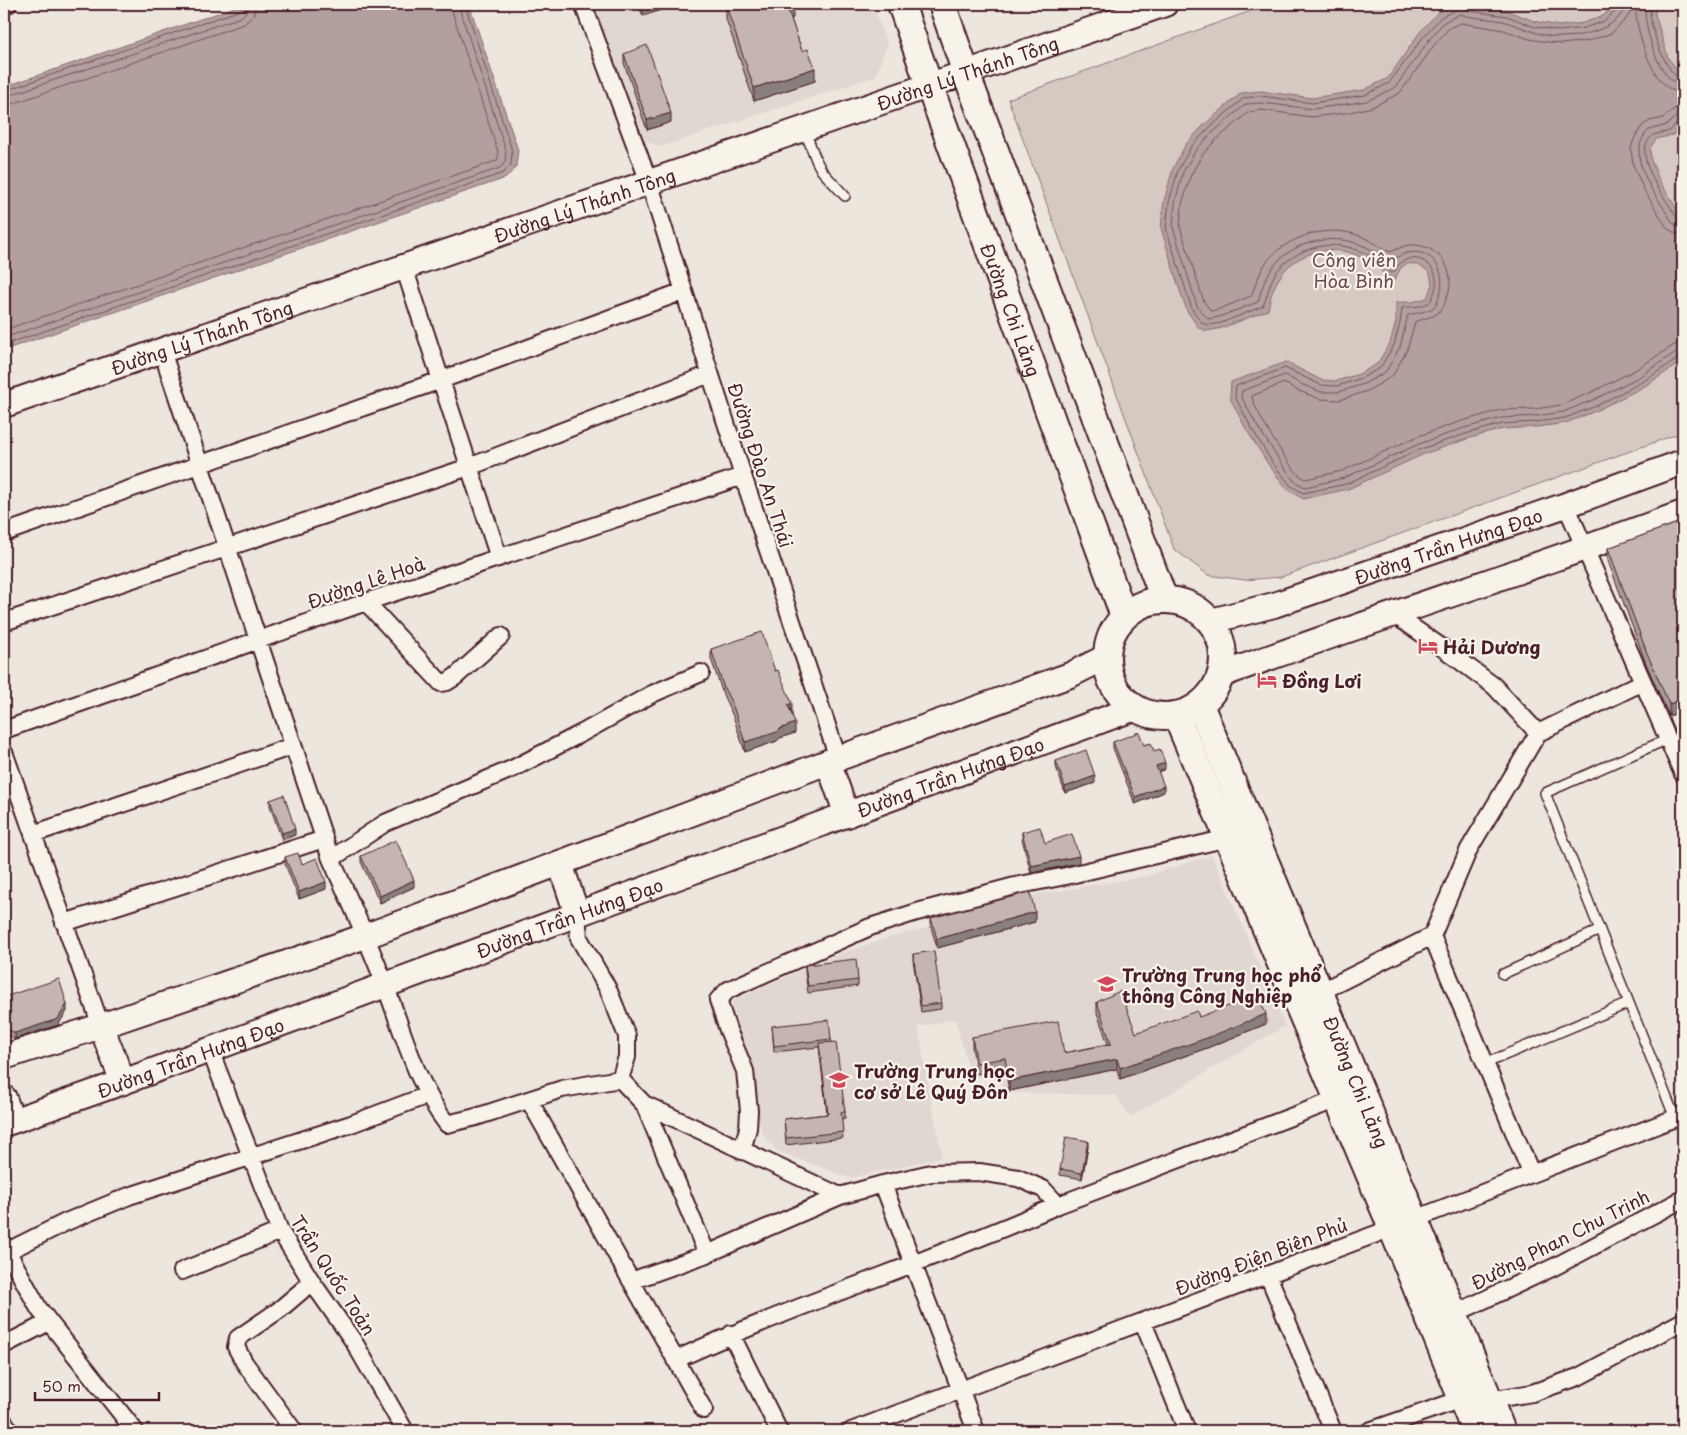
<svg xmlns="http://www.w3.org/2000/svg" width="1687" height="1435" viewBox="0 0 1687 1435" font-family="'Playpen Sans',sans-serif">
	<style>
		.built { fill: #e0d7d0 }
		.green { fill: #d5c9c2; stroke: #907476 }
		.water { fill: #b39f9d; stroke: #896c6f }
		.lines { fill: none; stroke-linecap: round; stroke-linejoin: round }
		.shore { stroke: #745259; stroke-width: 1 }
		.lane-casing { stroke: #4a1f2b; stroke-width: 12 }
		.street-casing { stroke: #4a1f2b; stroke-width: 20 }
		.secondary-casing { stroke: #4a1f2b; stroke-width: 28 }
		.primary-casing { stroke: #4a1f2b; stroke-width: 30 }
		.lane { stroke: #f7f3e8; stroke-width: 9 }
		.street { stroke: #f7f3e8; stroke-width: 16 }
		.secondary { stroke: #f7f3e8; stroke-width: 24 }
		.primary { stroke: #f7f3e8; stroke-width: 26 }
		.wall { fill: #a99c97; stroke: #4a1f2b }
		.shaded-wall { fill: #897f7b; stroke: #4a1f2b }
		.building { fill: #c4b5b0; stroke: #4a1f2b }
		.labels { text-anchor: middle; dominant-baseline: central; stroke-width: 4.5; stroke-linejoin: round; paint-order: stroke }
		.street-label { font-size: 18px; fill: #4a1f2b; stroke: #f7f3e8 }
		.park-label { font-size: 18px; fill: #6d4a51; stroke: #f7f3e8 }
		.poi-label { font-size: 18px; font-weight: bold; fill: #4a1f2b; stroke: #f7f3e8; text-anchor: start }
	</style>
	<rect width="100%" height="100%" fill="#ece6dd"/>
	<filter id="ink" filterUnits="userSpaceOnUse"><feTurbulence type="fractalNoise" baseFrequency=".02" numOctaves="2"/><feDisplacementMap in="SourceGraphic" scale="10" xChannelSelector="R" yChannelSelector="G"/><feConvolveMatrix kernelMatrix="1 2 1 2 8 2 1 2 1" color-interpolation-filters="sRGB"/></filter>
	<g filter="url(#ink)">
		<!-- built -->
		<path class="built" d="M591,4H872L887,44L876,76L660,147L638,137Z
			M1212,855L1285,1026L1130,1117L1116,1095L1005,1093L999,1074L971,1078L955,1019L918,1027L942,1157L850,1178L777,1151L762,1133L732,1001L841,953L892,937L931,927L1035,895L1146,876Z"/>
		<!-- green -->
		<path class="green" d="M1270,4H1683V432L1281,577L1245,580L1208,575L1174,549L1008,99Z"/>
		<!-- water -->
		<path class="water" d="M244,4H469L518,150L516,167L506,178L4,350V87Z
			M1615,4H1656L1655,14L1668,58L1683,77V124L1673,135L1656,139L1650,148L1651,160L1659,180L1683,219V361L1645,386L1598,410L1566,423L1537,427L1503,429L1467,439L1424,454L1348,489L1303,499L1287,489L1268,464L1246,429L1230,398L1231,382L1286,362L1321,380L1336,381L1359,374L1377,364L1390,343L1396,322V302H1412L1427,298L1432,285L1430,273C1422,266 1410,259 1401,268C1398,272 1396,278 1393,282C1382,271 1371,261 1356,255C1331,244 1294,253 1280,277C1273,287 1270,298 1268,310L1222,328L1207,331L1199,328L1187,311L1178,285L1161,228L1164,201L1173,168L1186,144L1204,125L1241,93L1261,91L1312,98L1364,90L1388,78L1420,32L1438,12L1454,5L1481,7L1508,11L1534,21L1559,26L1583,23L1603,16Z"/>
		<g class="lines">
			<!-- shore -->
			<path class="shore" d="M1458,4L1456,10L1441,17L1424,36L1389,83L1365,95L1312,103L1261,96L1244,98L1208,129L1191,147L1178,170L1169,202L1166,228L1192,309L1202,323L1208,325L1221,323L1263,306C1268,295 1269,282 1277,271C1296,248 1329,239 1357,250C1370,254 1381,264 1391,273L1394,272C1406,245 1446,262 1434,293C1432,297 1432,301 1428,303C1420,308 1410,306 1402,308L1400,323L1394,345L1380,368L1362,378L1337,386L1321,385L1285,368L1236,386L1235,397L1251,427L1272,462L1290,485L1303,493L1346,484L1421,449L1465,434L1502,424L1536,422L1565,418L1596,406L1642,382L1679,358L1683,357
				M1465,4V8L1469,11L1507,16L1532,26L1559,31L1584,28L1605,21L1617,9L1618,4
				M1625,4C1623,29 1577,38 1557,37C1539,36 1523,27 1506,22C1491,18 1474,19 1460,14L1444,22L1429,40L1397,85L1392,89L1367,101L1313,109L1261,103L1246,104L1212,133L1196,150L1183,172L1175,203L1173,227L1197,306L1208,319L1219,317L1258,302C1261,291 1264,280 1271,270C1278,259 1289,251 1300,246C1335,233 1362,240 1390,262C1395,259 1401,254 1407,253C1434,247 1448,274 1439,296C1438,300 1437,304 1434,307C1427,312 1415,313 1408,315L1400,347L1387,370L1382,374L1364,384L1339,392H1321L1301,384L1285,375L1242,391L1241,396L1256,424L1278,458L1294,481L1305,487L1344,478L1419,444L1464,428L1502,418L1536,416L1563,412L1593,400L1639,377L1676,352L1683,351
				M1632,4L1633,7L1627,18L1612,33L1588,41L1561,44L1529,39L1504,30L1461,23L1449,28L1435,44L1400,93L1372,107L1346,113L1312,117L1261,110L1249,112L1217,139L1202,155L1191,175L1182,204L1180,227L1204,302L1211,311L1217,310L1251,296C1255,286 1259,274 1265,264C1286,235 1330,223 1363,237C1373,241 1381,248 1390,252C1396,250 1402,246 1409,245C1438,243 1458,270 1447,297C1445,302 1444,307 1440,311C1434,318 1423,318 1415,322L1407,350L1393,375L1386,380L1367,391L1340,400L1320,399L1299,391L1284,383L1252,396C1253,409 1288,465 1299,475C1300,476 1305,479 1306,479L1342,471L1416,437L1462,421L1501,410L1535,409L1561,405L1590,393L1635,370L1674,345L1683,343
				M1637,4C1632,15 1645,55 1652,67C1658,79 1669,93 1683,93
				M1645,4C1643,24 1658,84 1683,85
				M1651,4C1651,8 1650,12 1650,16C1652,31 1666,77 1683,79
				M4,91L238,11L242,8V4
				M4,97L241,17L247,11L249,4
				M4,105L12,104L244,24L253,16L256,4
				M1683,107L1674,109L1663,118L1650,121L1643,125L1634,139L1631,148L1633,165L1644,190L1667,228L1675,233L1683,234
				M1683,115L1675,117L1667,125L1649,130C1622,156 1658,197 1672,222L1677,226L1683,227
				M1683,121L1678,122L1670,131L1653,135C1650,138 1645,144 1645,149C1643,171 1666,199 1677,218L1683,220
				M4,330L496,161L498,159V152L452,11L451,4
				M4,338L500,168L505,162L506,151L458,4
				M4,345L503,173L511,165L512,151L465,4"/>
			<defs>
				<path id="lane" d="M804,129L817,162L822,171L845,196
					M1668,739L1545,793L1675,1118
					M1503,974L1600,930
					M1486,1063L1629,1003"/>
				<path id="street" d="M583,4L649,182L743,476L838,758
					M4,5L8,4
					M404,267L499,558
					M162,351L331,859C350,901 369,942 385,985C403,1031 416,1084 447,1124L476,1117L562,1089L620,1079L644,1104L840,1196L883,1184L931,1173L979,1172L1018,1178L1043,1189L1058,1205L1338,1099
					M1566,505L1683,774
					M4,533L441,380L684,291
					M366,602L441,683L447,682L455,677L501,636
					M1393,614L1440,646L1494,686L1538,733
					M4,622L469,467L710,374
					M4,730L366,602L743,476
					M4,752L101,1026
					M33,834L293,746
					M331,859L385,823L514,768L582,733L652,694L701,673
					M577,914L579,938L608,989L627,1036V1057L620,1079
					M64,923L324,839
					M1432,936L1531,1173
					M1312,996L1432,936L1469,849L1538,733L1643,682
					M210,1050L280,1231L312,1282L354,1342L405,1431
					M529,1100L704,1410
					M644,1104L707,1254
					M742,1151L748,1128L749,1111L745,1071L728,1030L718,1000L728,990L870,927L917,912L1015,886L1066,876L1228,838
					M883,1184L976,1431
					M4,1245L39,1309L135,1431
					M4,1253L66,1222L129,1196L351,1124L428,1095
					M182,1271L280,1231
					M1268,1275L1333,1431
					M631,1281L707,1254L840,1196
					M1454,1314L1554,1267L1683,1199
					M1143,1322L1187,1431
					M731,1334L779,1431
					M4,1345L49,1322
					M675,1360C800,1302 932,1261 1058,1205
					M4,1422L10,1431
					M294,1431L244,1362L236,1347L238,1338L279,1310L312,1282
					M851,1431L1392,1228L1683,1115
					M1369,1431L1462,1399L1489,1400L1532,1393L1578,1377L1683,1321"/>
				<g id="secondary">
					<path id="s1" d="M4,405L1165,4"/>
					<path id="s2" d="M1211,621L1274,605L1566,505L1683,462"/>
					<path d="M1221,675C1375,619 1530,569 1683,513"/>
					<path d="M828,762L847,815"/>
					<path d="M560,863L577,914"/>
					<path d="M101,1026L123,1082"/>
					<path d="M4,1057L101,1026L366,936L828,762L1070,675L1106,657"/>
					<path d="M4,1098L12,1121"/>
					<path id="s3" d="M4,1124L123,1082L1135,708"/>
				</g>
				<g id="primary">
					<path id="s4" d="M901,4L929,85L1124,616"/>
					<path d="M942,4L966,73L1164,599"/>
					<circle cx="1165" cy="658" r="58"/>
					<path id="s5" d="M1200,705L1454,1314L1502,1431"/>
					<path d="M1176,715L1392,1228L1475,1431"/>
				</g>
			</defs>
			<!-- lane casing -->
			<use href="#lane" class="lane-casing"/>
			<!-- street casing -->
			<use href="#street" class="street-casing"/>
			<!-- secondary casing -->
			<use href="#secondary" class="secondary-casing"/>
			<!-- primary casing -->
			<use href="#primary" class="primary-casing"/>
			<!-- lane -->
			<use href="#lane" class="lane"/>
			<!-- street -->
			<use href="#street" class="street"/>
			<!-- secondary -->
			<use href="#secondary" class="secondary"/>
			<!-- primary -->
			<use href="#primary" class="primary"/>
		</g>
		<!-- wall -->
		<path class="wall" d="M638,4H678L643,16Z
			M726,6L793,18L791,19L802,51L815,81L754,101L726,19Z
			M624,54L671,122L647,130L624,63Z
			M1683,521V711L1669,716L1647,666L1608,561V548Z
			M711,649L775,671L792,713L795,733L780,738L777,741L745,752L733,716L724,697L711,659Z
			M1113,742L1144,745L1154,751L1165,769L1158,772L1164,792L1135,804L1113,748Z
			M1056,761L1095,783L1065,793L1056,767Z
			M270,800L295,835L282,840L270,806Z
			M1022,832L1079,863L1031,873L1022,839Z
			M361,856L414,887L380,903L361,862Z
			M285,857L326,889L299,899L285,864Z
			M931,918L1035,922L937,948L931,927Z
			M913,954L941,1003V1009L921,1012L913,960Z
			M805,965L858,980V986L808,993L805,972Z
			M4,997L67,1011L58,1025L15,1039L4,1033Z
			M1097,1002L1136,1033L1199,1017L1266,1024L1207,1048L1120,1079L1117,1069L1009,1091L1005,1068L977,1074L972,1047V1037L1064,1053L1108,1044L1097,1013Z
			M772,1026L831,1039L845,1112V1118L841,1119L843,1138L786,1145L784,1119L827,1114L819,1047L774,1052Z
			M1088,1147L1082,1179L1060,1175V1169Z"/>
		<!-- shaded-wall -->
		<path class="shaded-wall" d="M650,4H678L643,16V6Z
			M793,5V18L787,20V7Z
			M815,68V81L754,101V88Z
			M671,113V122L647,130V120Z
			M1683,699V711L1669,716V704Z
			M792,703V713L788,705Z
			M795,723V733L780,738L777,741L745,752V742Z
			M1165,763V769L1156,773V766Z
			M1095,776V783L1065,793V787Z
			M1164,786V792L1135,804V797Z
			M295,829V835L282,840V833Z
			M1079,856V863L1031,873V866Z
			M414,880V887L380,903V896Z
			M326,882V889L299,899V892Z
			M1035,912V922L937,948V939Z
			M67,1004V1011L58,1025L15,1039V1033Z
			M1266,1014V1024L1207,1048L1120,1079V1068Z
			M1117,1059V1069L1009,1091V1081Z
			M1088,1141V1147L1082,1179V1173Z"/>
		<!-- building -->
		<path class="building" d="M642,4H650L643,6Z
			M733,4H792L793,5L787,7L802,51L808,49L815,68L754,88L726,6Z
			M647,45L671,113L647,120L624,54Z
			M1683,521V699L1669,704L1647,653L1608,548Z
			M762,632L775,671L778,670L792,703L788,705L795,723L780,729L777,732L745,742L733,706L724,688L711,649Z
			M1139,732L1144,745L1151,743L1154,751L1160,749L1165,763L1156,766L1164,786L1135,797L1113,742Z
			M1086,750L1095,776L1065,787L1056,761Z
			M284,795L295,829L282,833L270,800Z
			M1040,827L1045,843L1072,834L1079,856L1031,866L1022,832Z
			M396,840L414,880L380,896L361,856Z
			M298,853L302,864L317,858L326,882L299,892L285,857Z
			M1030,892L1035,912L937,939L931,918Z
			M934,951L941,1003L921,1006L913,954Z
			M856,959L858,980L808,986L805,965Z
			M59,979L67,1004L58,1019L15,1033L4,1027V997Z
			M1120,991L1136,1033L1197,1011L1199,1017L1258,995L1266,1014L1207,1038L1120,1068L1117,1059L1009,1081L1005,1058L977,1063L972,1037L1058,1021L1064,1053L1111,1044L1097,1002Z
			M829,1020L831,1039L774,1046L772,1026Z
			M836,1042L845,1112H841L843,1132L786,1138L784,1119L828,1114L819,1043Z
			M1066,1137L1088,1141L1082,1173L1060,1169Z"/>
	</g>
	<!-- icons -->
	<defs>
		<symbol id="hotel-bare" viewBox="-9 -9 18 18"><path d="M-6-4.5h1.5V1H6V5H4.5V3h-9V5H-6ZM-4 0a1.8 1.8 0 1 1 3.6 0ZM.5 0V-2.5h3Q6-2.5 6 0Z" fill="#d1495b" stroke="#f7f3e8" stroke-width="2.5" paint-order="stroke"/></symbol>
		<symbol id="school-bare" viewBox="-9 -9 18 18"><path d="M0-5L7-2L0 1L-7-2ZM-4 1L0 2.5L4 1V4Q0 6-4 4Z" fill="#d1495b" stroke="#f7f3e8" stroke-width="2.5" paint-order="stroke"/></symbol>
	</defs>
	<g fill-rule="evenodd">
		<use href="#hotel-bare" x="1414" y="632" width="28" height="28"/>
		<use href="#hotel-bare" x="1253" y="666" width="28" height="28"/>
		<use href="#school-bare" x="1093" y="970" width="28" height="28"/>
		<use href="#school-bare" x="825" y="1066" width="28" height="28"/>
	</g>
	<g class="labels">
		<!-- street labels -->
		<g class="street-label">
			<text stroke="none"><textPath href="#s1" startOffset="1019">Đường Lý Thánh Tông</textPath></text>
			<text stroke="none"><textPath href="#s1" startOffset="614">Đường Lý Thánh Tông</textPath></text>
			<text stroke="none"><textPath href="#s4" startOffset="325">Đường Chi Lăng</textPath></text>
			<text stroke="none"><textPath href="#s1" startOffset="209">Đường Lý Thánh Tông</textPath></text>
			<text transform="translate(761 465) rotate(72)">Đường Đào An Thái</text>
			<text stroke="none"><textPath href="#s2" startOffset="249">Đường Trần Hưng Đạo</textPath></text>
			<text transform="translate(366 582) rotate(-19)">Đường Lê Hoà</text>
			<text stroke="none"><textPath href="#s3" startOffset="1008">Đường Trần Hưng Đạo</textPath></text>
			<text stroke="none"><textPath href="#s3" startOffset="602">Đường Trần Hưng Đạo</textPath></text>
			<text stroke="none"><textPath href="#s3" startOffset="198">Đường Trần Hưng Đạo</textPath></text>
			<text stroke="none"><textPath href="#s5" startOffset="408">Đường Chi Lăng</textPath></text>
			<text transform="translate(1560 1239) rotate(-27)">Đường Phan Chu Trinh</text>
			<text transform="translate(1261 1256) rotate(-21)">Đường Điện Biên Phủ</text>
			<text transform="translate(334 1275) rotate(57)">Trần Quốc Toản</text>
		</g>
		<!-- park labels -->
		<g class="park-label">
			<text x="1354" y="259">Công viên<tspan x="1354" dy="21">Hòa Bình</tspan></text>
		</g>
		<!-- poi labels -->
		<g class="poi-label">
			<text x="1443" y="646">Hải Dương</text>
			<text x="1282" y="680">Đồng Lơi</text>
			<text x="1122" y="974">Trường Trung học phổ<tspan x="1122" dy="21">thông Công Nghiệp</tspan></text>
			<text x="854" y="1070">Trường Trung học<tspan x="854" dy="21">cơ sở Lê Quý Đôn</tspan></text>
		</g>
	</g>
	<!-- margin -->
	<rect width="1687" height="1435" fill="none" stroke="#f7f3e8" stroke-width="20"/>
	<rect x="10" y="10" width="1667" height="1415" fill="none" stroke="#4a1f2b" stroke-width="2" filter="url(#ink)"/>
	<!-- scale -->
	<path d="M35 1392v8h124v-8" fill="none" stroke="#4a1f2b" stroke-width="2.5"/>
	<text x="42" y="1392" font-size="15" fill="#4a1f2b" stroke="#f7f3e8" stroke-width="4" paint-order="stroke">50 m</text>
</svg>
